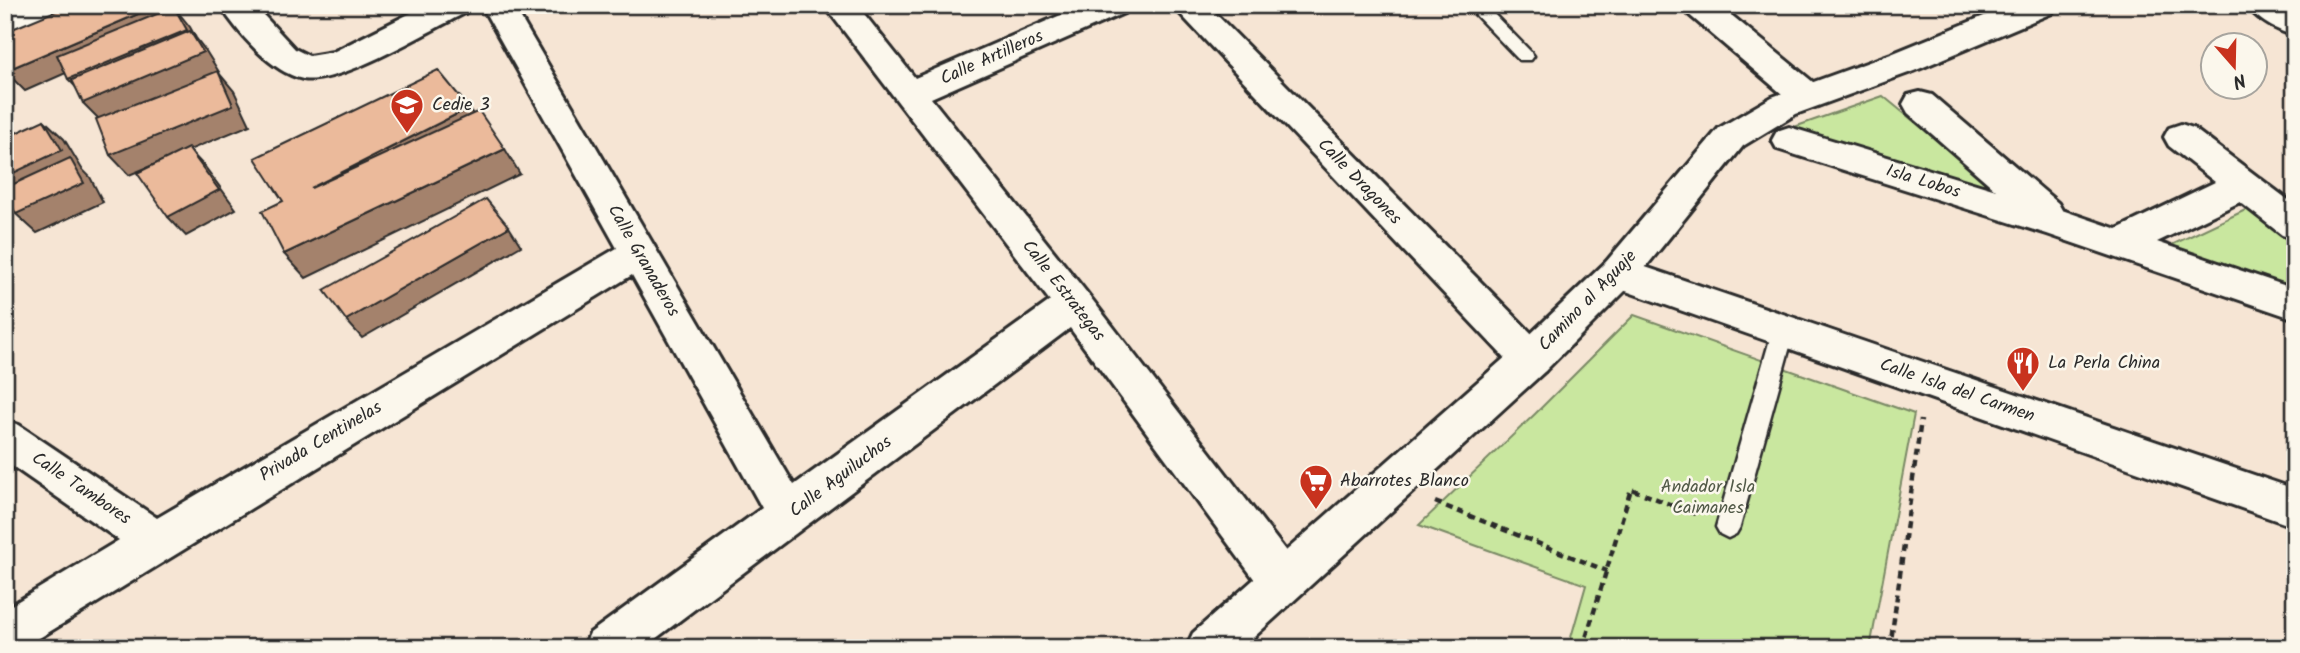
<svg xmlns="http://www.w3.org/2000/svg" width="2300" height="653" viewBox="0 0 2300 653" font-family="Kalam,sans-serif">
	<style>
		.green { fill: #c9e79f; stroke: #7a8965; stroke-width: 2 }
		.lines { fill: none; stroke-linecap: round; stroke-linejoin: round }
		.service-casing { stroke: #2b2b2b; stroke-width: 5 }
		.minor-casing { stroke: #2b2b2b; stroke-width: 6 }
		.secondary-casing { stroke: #2b2b2b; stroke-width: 6 }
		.path { stroke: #2b2b2b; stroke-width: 4.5; stroke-dasharray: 7 5; stroke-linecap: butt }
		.service { fill: #fbf7ec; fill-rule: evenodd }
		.minor { fill: #fbf7ec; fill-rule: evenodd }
		.secondary { fill: #fbf7ec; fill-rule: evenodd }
		.shaded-wall { fill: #a4826c; stroke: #2b2b2b; stroke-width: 2 }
		.building { fill: #ebba9b; stroke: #2b2b2b; stroke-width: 2 }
		.labels { text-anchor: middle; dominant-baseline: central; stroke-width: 5; stroke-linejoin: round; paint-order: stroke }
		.street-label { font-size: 18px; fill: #2b2b2b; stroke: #fbf7ec }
		.poi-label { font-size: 18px; fill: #2b2b2b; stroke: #fbf7ec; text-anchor: start }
		.park-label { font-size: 18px; fill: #525a48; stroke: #fbf7ec }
	</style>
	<rect width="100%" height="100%" fill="#f6e5d4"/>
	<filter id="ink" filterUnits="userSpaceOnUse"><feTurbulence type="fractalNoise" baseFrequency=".0143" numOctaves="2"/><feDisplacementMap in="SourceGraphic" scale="14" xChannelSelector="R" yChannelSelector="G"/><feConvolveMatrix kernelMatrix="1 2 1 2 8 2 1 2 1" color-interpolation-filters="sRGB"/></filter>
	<g filter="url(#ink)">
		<!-- green -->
		<path class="green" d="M1883,96L2006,197L1780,132Z
			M2256,205L2295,233V289L2165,248Z
			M1634,315L1914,414L1870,648H1568L1586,585L1419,525L1535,414Z"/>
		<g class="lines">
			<defs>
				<path id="service" d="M1466,5H1485L1531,52L1534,56L1531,60H1519Z
					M1783,323L1790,326L1794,332L1740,527L1736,534L1728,538L1720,534L1716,527L1772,332L1776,326Z"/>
				<path id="minor" d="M15,5H60L55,13L5,33V9Z
					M220,5H254L295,49L309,56L333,52L427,5H470L465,13C430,30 339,86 303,79C271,72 237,32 220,5Z
					M481,5H513L794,485L1050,301L824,5H857L915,78L1084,5H1129L1124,13L931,98L1087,293L1298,567L1304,581L1298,595L1282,601L1266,595L1070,328L643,648H583L590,633L762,508L632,275L23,648H5V609L119,540L5,461V420L19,425L157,518L617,248Z
					M1172,5H1207L1545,347L1551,359L1545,371L1531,375L1517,371Z
					M1682,5H1719L1819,87L1824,96L1819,105L1807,108L1795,105L1687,13Z
					M2247,5H2287L2295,10V36C2278,31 2256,20 2247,5Z
					M1920,92L1932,95L2058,203L2062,210L2117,229L2215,182L2169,146L2164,137L2169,128L2181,124L2193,128L2295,205V239L2282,235L2240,202L2157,242L2295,289V319L2047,234L1777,149L1772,140L1777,131L1789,127L1996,190L1908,113L1903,104L1908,95Z
					M1619,258L2295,489V527L1606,284L1600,273L1606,262Z"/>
				<path id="secondary" d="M2011,5H2057L2052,13L1914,71L1796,114L1743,146L1632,284L1545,371L1242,648H1186L1193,633L1517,347L1606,262L1719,128L1772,97L1891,54Z"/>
			</defs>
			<!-- service casing -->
			<use href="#service" class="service-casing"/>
			<!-- minor casing -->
			<use href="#minor" class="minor-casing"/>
			<!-- secondary casing -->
			<use href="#secondary" class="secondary-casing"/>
			<!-- path -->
			<path class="path" d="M1435,502L1607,571
				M1583,648L1631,489L1695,514
				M1890,648L1921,420"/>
			<!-- service -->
			<use href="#service" class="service"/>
			<!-- minor -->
			<use href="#minor" class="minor"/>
			<!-- secondary -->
			<use href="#secondary" class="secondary"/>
		</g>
		<!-- shaded-wall -->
		<path class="shaded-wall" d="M159,5H167L179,23L25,91L5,71Z
			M174,7L190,27L196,38L206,51L219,72H218L234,91L250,125L189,150L205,167L236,209L186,236L168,217L189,150L129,175L110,155L102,122L83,103L87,99L68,79Z
			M469,108L485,134L311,188Z
			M44,120L64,139L82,169L90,177L103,202L37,233L16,214L77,171L5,206V177Z
			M505,149L520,174L306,278L284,254Z
			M509,227L521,246L362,338L346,320Z"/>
		<!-- building -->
		<path class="building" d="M70,5H159L5,71V32Z
			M174,7L187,30L68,79L57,55Z
			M190,31L203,52L83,103L72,80Z
			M438,70L469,108L311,188L479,111L505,149L284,254L262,211L283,201L255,158Z
			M218,71L233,105L110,155L96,119Z
			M44,120L62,150L5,177V138Z
			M188,148L219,190L168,217L137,173Z
			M70,158L84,183L16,214L5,193V188Z
			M486,199L509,227L346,320L324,290Z"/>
	</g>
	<!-- icons -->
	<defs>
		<symbol id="school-pin" viewBox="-11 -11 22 30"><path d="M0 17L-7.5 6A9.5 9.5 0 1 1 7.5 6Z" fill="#c8321e" stroke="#fbf7ec"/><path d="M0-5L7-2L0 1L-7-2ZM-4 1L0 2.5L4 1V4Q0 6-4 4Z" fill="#fff"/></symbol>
		<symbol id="restaurant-pin" viewBox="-11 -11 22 30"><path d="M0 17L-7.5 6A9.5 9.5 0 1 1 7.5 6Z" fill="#c8321e" stroke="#fbf7ec"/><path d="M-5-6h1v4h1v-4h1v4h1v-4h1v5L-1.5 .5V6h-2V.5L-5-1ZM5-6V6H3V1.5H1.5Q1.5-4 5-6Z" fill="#fff"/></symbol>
		<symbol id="supermarket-pin" viewBox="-11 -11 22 30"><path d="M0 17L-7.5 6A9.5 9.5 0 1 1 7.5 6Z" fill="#c8321e" stroke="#fbf7ec"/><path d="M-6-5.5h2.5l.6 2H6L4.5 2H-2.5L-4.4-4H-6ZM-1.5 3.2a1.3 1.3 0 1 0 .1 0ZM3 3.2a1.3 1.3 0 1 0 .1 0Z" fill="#fff"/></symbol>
	</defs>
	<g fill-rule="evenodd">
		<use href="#school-pin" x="388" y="86" width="38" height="52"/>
		<use href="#restaurant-pin" x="2004" y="344" width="38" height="52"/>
		<use href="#supermarket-pin" x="1297" y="462" width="38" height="52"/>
	</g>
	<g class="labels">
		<!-- street labels -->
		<g class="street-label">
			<text transform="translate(992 58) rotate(-24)">Calle Artilleros</text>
			<text transform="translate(1359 182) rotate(46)">Calle Dragones</text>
			<text transform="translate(1923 182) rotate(17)">Isla Lobos</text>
			<text transform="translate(643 261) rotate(60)">Calle Granaderos</text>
			<text transform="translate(1063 291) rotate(52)">Calle Estrategas</text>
			<text transform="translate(1588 301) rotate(-46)">Camino al Aguaje</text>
			<text transform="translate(1957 391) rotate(19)">Calle Isla del Carmen</text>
			<text transform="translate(321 442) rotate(-31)">Privada Centinelas</text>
			<text transform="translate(841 477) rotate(-37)">Calle Aguiluchos</text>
			<text transform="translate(81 489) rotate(34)">Calle Tambores</text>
		</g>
		<!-- poi labels -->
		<g class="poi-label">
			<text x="432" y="105">Cedie 3</text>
			<text x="2048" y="363">La Perla China</text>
			<text x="1340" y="481">Abarrotes Blanco</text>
		</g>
		<!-- park labels -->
		<g class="park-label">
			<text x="1708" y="487">Andador Isla<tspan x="1708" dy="21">Caimanes</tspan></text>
		</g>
	</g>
	<!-- margin -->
	<rect width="2300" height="653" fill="none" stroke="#fbf7ec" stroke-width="28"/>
	<rect x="14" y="14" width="2272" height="625" fill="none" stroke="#2b2b2b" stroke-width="2.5" filter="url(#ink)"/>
	<!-- north arrow -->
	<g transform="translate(2234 66) rotate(160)"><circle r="33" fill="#fbf7ec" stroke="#a8a59f" stroke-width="2"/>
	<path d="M0-5L12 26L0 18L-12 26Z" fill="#c8321e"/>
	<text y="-10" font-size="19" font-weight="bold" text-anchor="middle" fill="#2b2b2b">N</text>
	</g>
</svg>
